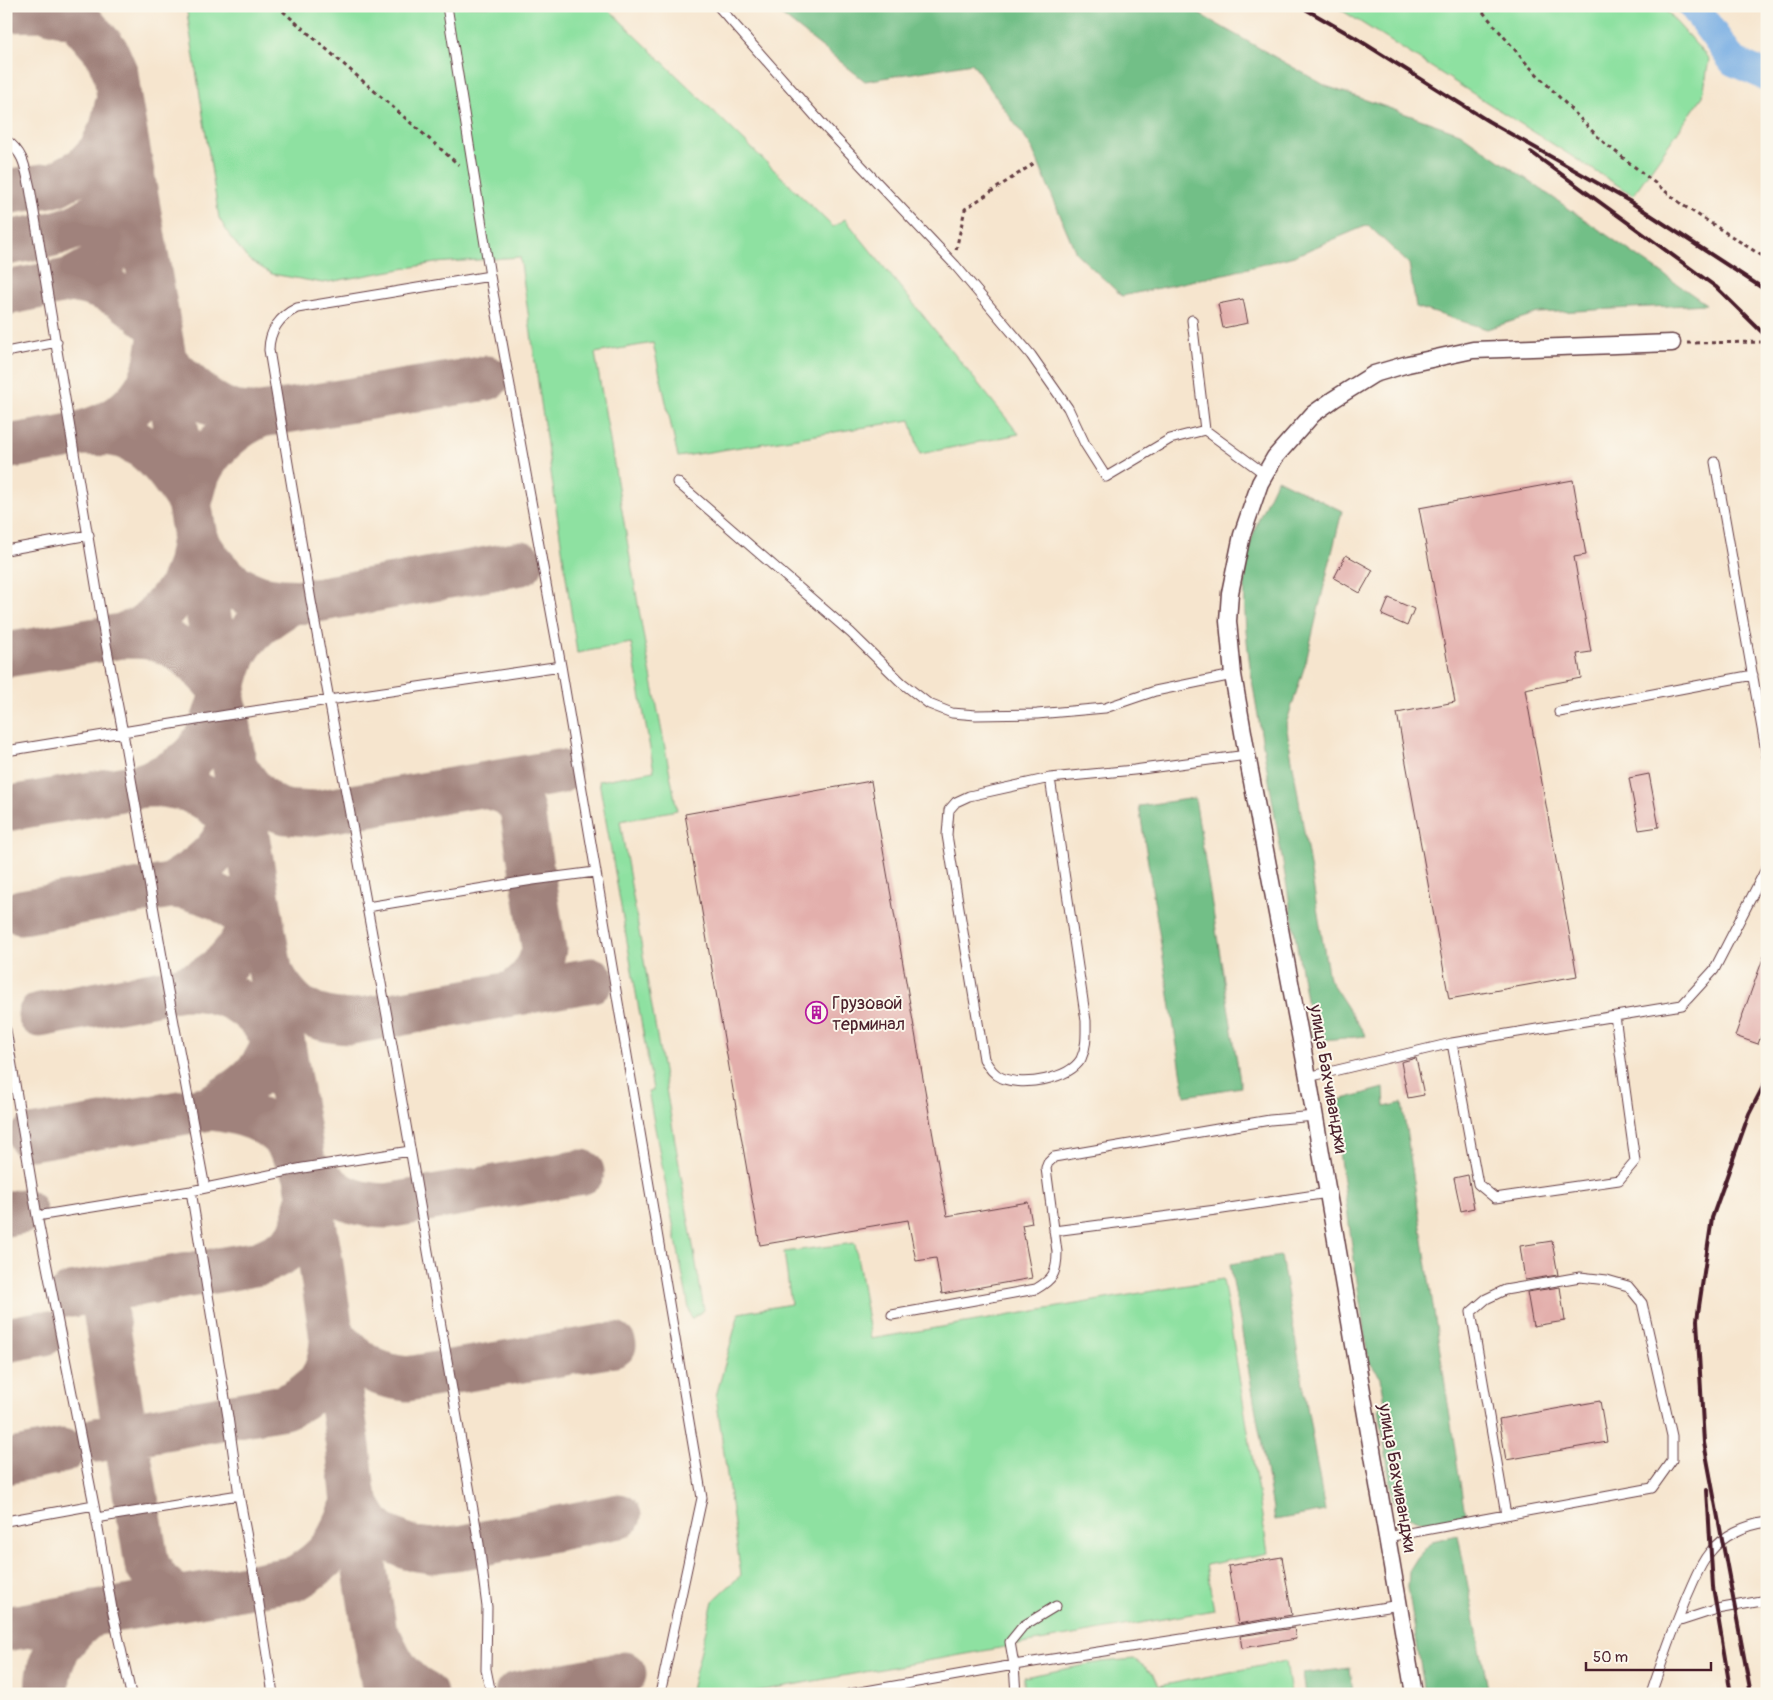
<svg xmlns="http://www.w3.org/2000/svg" width="1773" height="1700" viewBox="0 0 1773 1700" font-family="Pangolin,sans-serif">
	<style>
		.green { fill: #8ee1a1; stroke: #6c8066 }
		.forest { fill: #72bf87; stroke: #5e6f59 }
		.lines { fill: none; stroke-linecap: round; stroke-linejoin: round }
		.river { stroke: #74ace3; stroke-width: 30 }
		.taxiway { stroke: #a0827c; stroke-width: 45 }
		.building { fill: #e3afac }
		.service-casing { stroke: #643d43; stroke-width: 11 }
		.minor-casing { stroke: #643d43; stroke-width: 19 }
		.path { stroke: #643d43; stroke-width: 3; stroke-dasharray: 4 4; stroke-linecap: butt }
		.service { stroke: #fff; stroke-width: 9 }
		.minor { stroke: #fff; stroke-width: 16 }
		.rail { stroke: #4a1f2b; stroke-width: 4 }
		.labels { text-anchor: middle; dominant-baseline: central; stroke-width: 4; stroke-linejoin: round; paint-order: stroke }
		.poi-label { font-size: 18px; fill: #4a1f2b; stroke: #fbf7ec; text-anchor: start }
		.street-label { font-size: 18px; fill: #4a1f2b; stroke: #fbf7ec }
	</style>
	<rect width="100%" height="100%" fill="#fbf7ec"/>
	<filter id="ink" filterUnits="userSpaceOnUse"><feTurbulence type="fractalNoise" baseFrequency=".02" numOctaves="2"/><feDisplacementMap in="SourceGraphic" scale="10" xChannelSelector="R" yChannelSelector="G"/><feConvolveMatrix kernelMatrix="1 2 1 2 8 2 1 2 1" color-interpolation-filters="sRGB"/></filter>
	<filter id="wash" filterUnits="userSpaceOnUse"><feTurbulence type="fractalNoise" baseFrequency=".0096" numOctaves="4" result="noise"/><feDisplacementMap in="SourceGraphic" scale="20" xChannelSelector="R" yChannelSelector="G"/><feGaussianBlur stdDeviation="1.12" result="paint"/><feColorMatrix in="noise" values="0 0 0 0 0 0 0 0 0 0 0 0 0 0 0 0 0 1.4 0 .05"/><feComposite in="paint" operator="in"/></filter>
	<g filter="url(#wash)">
		<rect width="100%" height="100%" fill="#f6e5ce"/>
		<!-- green -->
		<path class="green" d="M186,6H605L833,227L845,219L1019,434L920,454L910,420L678,457L653,343L595,353L644,639L677,810L620,821L704,1310L691,1319L648,1091L653,1090L599,781L654,771L631,643L577,653L520,257L435,263L323,283L272,274L249,260L231,238L219,218Z
			M1335,6H1662L1709,59L1703,96L1633,195Z
			M855,1243L871,1339L1223,1279L1268,1553L1206,1565L1214,1610L741,1694H690L713,1601L741,1575L716,1396L739,1313L791,1304L784,1252Z
			M1134,1659L1153,1673L1159,1686L1286,1661L1291,1694H1024V1677L1101,1662Z"/>
		<!-- forest -->
		<path class="forest" d="M770,6H1185L1326,86L1460,133L1706,304L1538,313L1487,329L1416,307L1409,264L1368,225L1294,256L1233,272L1122,296L1076,253L1032,148L972,63L865,81Z
			M1277,479L1342,511L1305,665L1286,724L1329,979L1366,1036L1313,1041L1252,680C1246,638 1241,596 1248,554C1253,528 1266,503 1277,479Z
			M1195,798L1241,1087L1185,1096L1139,806Z
			M1384,1088L1385,1107L1402,1103L1465,1515C1434,1522 1414,1531 1393,1500L1379,1409L1385,1402L1381,1378L1368,1360L1332,1102Z
			M1281,1256L1325,1511L1275,1520L1230,1264Z
			M1458,1535L1489,1694H1425L1408,1587L1409,1571L1417,1558L1432,1541Z
			M1350,1668L1353,1694H1306L1303,1674Z"/>
		<g class="lines">
			<!-- river -->
			<path class="river" d="M1693,6L1733,61L1767,76"/>
			<!-- taxiway -->
			<path class="taxiway" d="M6,10L44,9L77,18L106,51L116,74L119,98L320,1258L348,1446L354,1503L385,1694
				M6,192L56,184L84,169L100,152L112,128L117,105
				M6,243C76,231 113,227 126,148
				M72,280C114,288 128,299 159,327
				M6,293L72,280L95,267L107,257L127,229L137,200
				M165,362C181,379 207,405 230,412C240,415 251,415 261,415L487,378
				M83,433C92,434 102,433 111,434C146,438 169,470 187,498
				M6,447C61,437 130,436 153,374C157,363 158,351 160,340
				M190,502C193,492 195,481 199,472C211,447 236,425 261,415
				M197,542C225,590 255,605 311,601L521,563
				M121,636C130,636 139,636 148,637C181,642 202,668 223,691
				M6,655L121,636L145,627L162,610L180,589L189,566L194,539
				M236,768C248,787 263,807 286,812C294,813 302,813 310,814L558,772
				M144,785C199,765 207,744 223,691C226,679 229,666 235,654C246,631 268,616 290,603
				M482,785C498,790 515,792 522,810L544,949C540,969 530,982 514,993
				M6,809L144,785H164L187,789L205,798L222,809L233,820L249,847
				M170,886C208,864 233,843 237,796
				M21,912L170,886C216,889 245,907 264,950
				M271,973C292,1009 309,1020 351,1022L592,980
				M183,988C191,985 201,982 208,977C235,960 252,932 255,900
				M40,1015L183,988C234,988 259,1011 284,1052
				M210,1108C233,1094 258,1079 269,1054C274,1042 276,1028 278,1016
				M31,1138L210,1108C236,1111 268,1118 285,1140C292,1149 298,1160 304,1170
				M304,1165C333,1192 345,1205 387,1206L582,1172
				M6,1214L24,1211
				M117,1287C107,1294 106,1298 105,1310L147,1565L158,1582L176,1598
				M71,1295L260,1263C300,1246 302,1237 309,1195
				M331,1334C356,1361 368,1375 407,1379L614,1345
				M6,1340L44,1333
				M96,1440L284,1407C317,1393 330,1376 332,1341
				M6,1462L62,1451
				M354,1496L361,1511L369,1524L382,1536L410,1548L431,1551L464,1547L619,1516
				M6,1629L296,1578C331,1558 341,1539 354,1503
				M381,1641C391,1663 402,1683 425,1694
				M48,1694C44,1659 66,1632 93,1613
				M517,1694L624,1674"/>
		</g>
		<g id="blocks">
			<!-- building -->
			<path class="building" d="M1243,299L1248,323L1223,328L1218,304Z
				M1573,480L1586,555L1574,557L1591,652L1577,654L1581,678L1525,689L1577,976L1449,999L1397,713L1455,702L1419,508Z
				M1346,555L1373,570L1360,593L1334,578Z
				M1389,598L1414,609L1407,626L1382,615Z
				M1649,774L1659,827L1639,830L1629,778Z
				M871,781L947,1216L1028,1202L1032,1223L1022,1225L1032,1278L942,1294L936,1258L916,1261L908,1220L760,1245L685,814Z
				M1765,953H1767V1020L1758,1044L1735,1036Z
				M1416,1058L1424,1095L1408,1098L1401,1062Z
				M1468,1175L1474,1208L1461,1211L1454,1178Z
				M1552,1241L1558,1275L1525,1280L1520,1246Z
				M1560,1287L1565,1321L1533,1326L1527,1292Z
				M1600,1401L1607,1442L1506,1460L1499,1419Z
				M1282,1557L1292,1615L1238,1624L1228,1566Z
				M1294,1628L1296,1639L1242,1648L1240,1636Z"/>
		</g>
	</g>
	<g filter="url(#ink)">
		<use href="#blocks" fill-opacity="0" stroke="#643d43" stroke-width="1"/>
		<g class="lines">
			<defs>
				<path id="service" d="M447,6L490,276L561,666L702,1498L660,1694
					M718,6L824,126L955,265L1031,355L1068,408L1085,444L1106,477L1170,439L1205,430L1265,474
					M6,140C24,153 25,167 30,188L105,639L123,733L168,991L205,1188
					M490,276L297,308C280,316 269,331 269,350L311,601L387,1016L479,1544L487,1607L486,1669L491,1694
					M1192,320L1205,430
					M6,352L57,342
					M1715,462L1767,757
					M677,482L851,633L901,682L929,704L952,713L976,715L1037,714L1105,708L1155,691L1233,675
					M6,550L89,535
					M1559,712L1753,675
					M6,751L227,715L561,666
					M1050,778L1086,1021C1086,1035 1087,1046 1081,1059C1069,1079 1023,1087 1002,1078C993,1074 989,1067 984,1059L947,835L949,810L956,802L969,796L1050,778L1134,770L1247,755
					M367,907L533,880L595,872
					M6,1030L37,1216L94,1505L112,1609L131,1694
					M1452,1043L1478,1184L1495,1198L1619,1180L1635,1161L1615,1016
					M1308,1077L1452,1043L1682,1005L1714,970L1767,867
					M191,1191L228,1417L239,1495L256,1585L273,1694
					M37,1216L191,1191L303,1168L410,1151
					M1054,1231L1216,1210L1328,1193
					M892,1315L1036,1289C1053,1279 1057,1273 1057,1252L1046,1168L1048,1163L1054,1157L1270,1120L1315,1116
					M96,1518L239,1495
					M6,1521L94,1505
					M1387,1537L1652,1488L1672,1460V1436L1642,1303L1628,1286L1607,1280L1580,1277L1505,1290L1486,1299L1471,1312L1506,1515
					M1677,1622L1717,1609L1767,1600
					M849,1694L1014,1665L1400,1605
					M1016,1694L1014,1665L1010,1642L1023,1626L1056,1606
					M1651,1694C1662,1661 1674,1628 1687,1596C1694,1581 1699,1565 1710,1552C1723,1535 1746,1525 1767,1522"/>
				<path id="minor" d="M1414,1694L1308,1077L1247,755L1233,675L1228,621L1230,593L1242,535L1260,483L1275,457L1313,414L1334,399L1374,374L1408,364L1473,350L1672,343"/>
			</defs>
			<!-- service casing -->
			<use href="#service" class="service-casing"/>
			<!-- minor casing -->
			<use href="#minor" class="minor-casing"/>
			<!-- path -->
			<path class="path" d="M277,6L459,165
				M1478,6L1526,63L1602,141L1684,206L1767,259
				M956,250L965,209L1036,162
				M1687,343L1767,342"/>
			<!-- service -->
			<use href="#service" class="service"/>
			<!-- minor -->
			<use href="#minor" class="minor"/>
			<!-- rail -->
			<path class="rail" d="M1300,6L1354,37L1488,121L1629,201L1767,291
				M1531,152L1716,287L1767,337
				M1707,1490L1713,1587L1731,1694
				M1751,1694L1704,1443L1697,1320L1712,1218L1749,1114L1767,1079"/>
		</g>
	</g>
	<!-- icons -->
	<defs>
		<symbol id="building-ring" viewBox="-11 -11 22 22"><circle r="9.5" fill="#fbf7ec" stroke="#b5179e" stroke-width="1.5"/><path d="M-4-6H4V6H1V3H-1V6H-4ZM-2.5-4.3h1.7v1.8h-1.7ZM.8-4.3h1.7v1.8H.8ZM-2.5-1h1.7V.8h-1.7ZM.8-1h1.7V.8H.8Z" fill="#b5179e"/></symbol>
	</defs>
	<g fill-rule="evenodd">
		<use href="#building-ring" x="804" y="1000" width="25" height="25"/>
	</g>
	<g class="labels">
		<!-- poi labels -->
		<g class="poi-label">
			<text x="832" y="1003">Грузовой<tspan x="832" dy="21">терминал</tspan></text>
		</g>
		<!-- street labels -->
		<g class="street-label">
			<text transform="translate(1328 1079) rotate(80)">улица Бахчиванджи</text>
			<text transform="translate(1397 1478) rotate(80)">улица Бахчиванджи</text>
		</g>
	</g>
	<!-- margin -->
	<rect width="1773" height="1700" fill="none" stroke="#fbf7ec" stroke-width="25"/>
	<!-- scale -->
	<path d="M1586 1662v8h125v-8" fill="none" stroke="#4a1f2b" stroke-width="2.5"/>
	<text x="1593" y="1662" font-size="15" fill="#4a1f2b" stroke="#fbf7ec" stroke-width="4" paint-order="stroke">50 m</text>
</svg>
